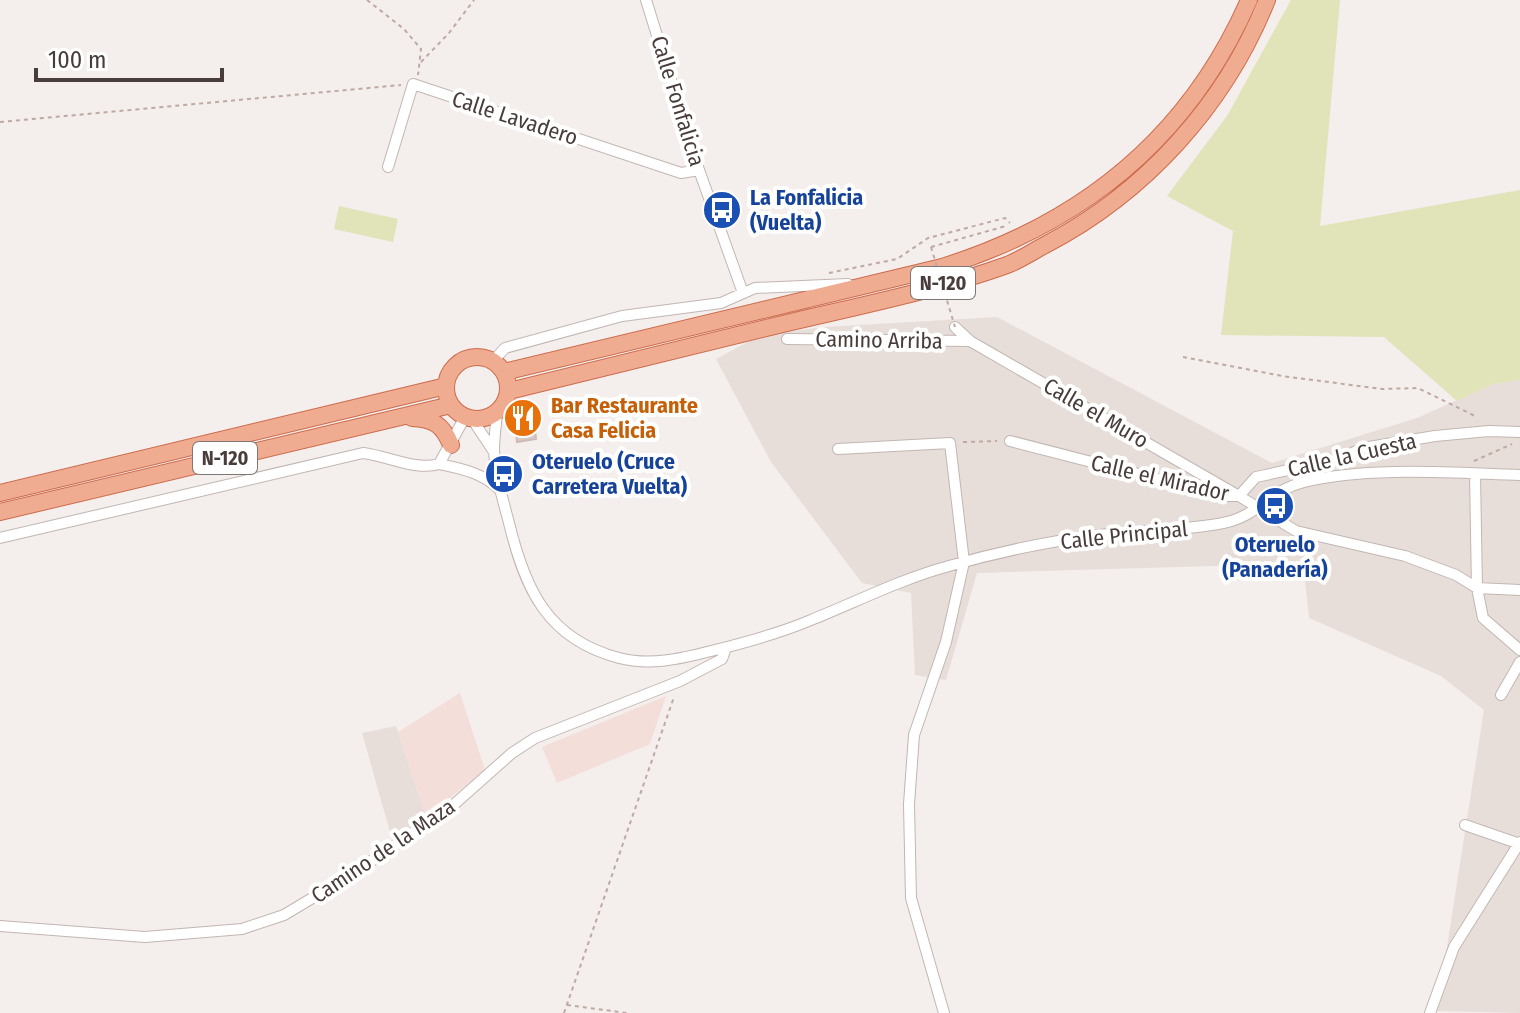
<svg xmlns="http://www.w3.org/2000/svg" width="1520" height="1013" viewBox="0 0 1520 1013" font-family="'Fira Sans Condensed',sans-serif">
	<style>
		.residential { fill: #e7deda }
		.commercial { fill: #f3deda }
		.green { fill: #e1e3b9 }
		.building { fill: #d7c9c5; stroke: #cebbb6; stroke-width: 2 }
		.lines { fill: none; stroke-linecap: round; stroke-linejoin: round }
		.minor-casing { stroke: #c2b6b2; stroke-width: 12 }
		.trunk-casing { stroke: #cd6b4d; stroke-width: 18 }
		.path { stroke: #bfa9a2; stroke-width: 2; stroke-dasharray: 4 4; stroke-linecap: butt }
		.minor { stroke: #fff; stroke-width: 10 }
		.trunk { stroke: #f0ac90; stroke-width: 16 }
		.path-bridge { stroke: #bfa9a2; stroke-width: 2; stroke-dasharray: 4 4; stroke-linecap: butt }
		.labels { text-anchor: middle; dominant-baseline: central; stroke-width: 8; stroke-linejoin: round; paint-order: stroke }
		.shield { fill: #fff; stroke: #7f7775; stroke-width: 2 }
		.shield-label { font-size: 20px; font-weight: bold; fill: #483d3a }
		.street-label { font-size: 22px; fill: #483d3a; stroke: #fff }
		.transit-label { font-size: 22px; font-weight: bold; fill: #164399; stroke: #fff; text-anchor: start }
		.food-label { font-size: 22px; font-weight: bold; fill: #c56008; stroke: #fff; text-anchor: start }
	</style>
	<rect width="100%" height="100%" fill="#f4eeec"/>
	<!-- residential -->
	<path class="residential" d="M997,317L1272,463L1417,418L1493,384L1520,380V1013L1437,1011L1484,710L1441,676L1309,618L1304,570L1279,564L977,573L946,680L915,675L911,593L862,583L771,462L716,359L761,335L824,327Z
		M396,726L426,817L392,839L362,733Z"/>
	<!-- commercial -->
	<path class="commercial" d="M460,693L485,770L426,817L398,732Z
		M666,696L650,744L557,783L542,747Z"/>
	<!-- green -->
	<path class="green" d="M1291,0H1340L1320,226L1520,190V380L1493,384L1457,401L1384,337L1221,335L1233,231L1167,196L1227,116Z
		M339,206L398,219L393,242L334,229Z"/>
	<!-- building -->
	<path class="building" d="M533,413L536,439L517,442L514,415Z"/>
	<g class="lines">
		<defs>
			<path id="minor" d="M646,0L699,170L743,293
				M388,167L413,84L681,173L699,170
				M955,327L970,341L1239,496L1256,477L1339,459L1363,448L1435,436L1489,431L1520,432
				M787,339L970,341
				M493,361L505,348L622,316L721,303L755,288L848,284
				M497,413C496,425 494,438 494,450C495,474 503,500 509,523C525,589 547,639 619,658C650,666 680,659 711,651C744,643 778,634 811,620C856,602 901,579 949,566C998,552 1050,541 1100,535C1141,530 1183,531 1223,523C1259,516 1268,491 1304,482C1368,466 1454,473 1520,475
				M472,419L494,452
				M1010,441L1224,496H1239L1296,531L1405,556L1456,575L1477,588L1520,590
				M838,449L950,443L964,562L946,642L914,735L909,804L911,898L944,1013
				M439,464C463,469 483,473 500,490
				M1475,474L1477,588L1483,618L1520,650
				M0,538L363,453C388,456 416,471 439,464L465,417
				M1501,695L1520,662
				M1465,825L1520,844
				M0,926L145,937L242,929L284,915L349,876L450,808L512,753L535,738L680,681L722,659L726,648
				M1430,1013L1454,947L1520,842"/>
			<path id="trunk" d="M446 388a31 31 0 1 1 62 0a31 31 0 1 1-62 0Z
				M504,372L942,267C1083,223 1189,137 1249,0
				M509,391C603,368 697,345 791,322C863,305 938,290 1007,265C1020,260 1032,252 1045,245C1145,193 1225,105 1267,0
				M412,418C434,419 443,425 451,445
				M0,493L446,386
				M0,512L451,405"/>
		</defs>
		<!-- minor casing -->
		<use href="#minor" class="minor-casing"/>
		<!-- trunk casing -->
		<use href="#trunk" class="trunk-casing"/>
		<!-- path -->
		<path class="path" d="M367,0L404,29L421,49L418,75
			M421,62L449,33L474,0
			M0,122L401,85
			M931,247L1006,226
			M829,273L897,259L928,238L1005,218L1010,223
			M1183,357L1282,376L1382,389L1418,388L1475,416
			M963,442L997,441
			M1474,461L1512,444
			M567,1005L627,1013
			M564,1013L674,697"/>
		<!-- minor -->
		<use href="#minor" class="minor"/>
		<!-- trunk -->
		<use href="#trunk" class="trunk"/>
		<!-- path-bridge -->
		<path class="path-bridge" d="M931,247L955,327"/>
	</g>
	<!-- icons -->
	<defs>
		<symbol id="bus-disc" viewBox="-11 -11 22 22"><circle r="9.5" fill="#1a4fb4" stroke="#fff"/><path d="M-5-6H5V4H4V6H2V4H-2V6H-4V4H-5ZM-3.5-4V0h7V-4ZM-3.5 1.2v1.5H-2V1.2ZM2 1.2v1.5H3.5V1.2Z" fill="#fff"/></symbol>
		<symbol id="restaurant-disc" viewBox="-11 -11 22 22"><circle r="9.5" fill="#e8710a" stroke="#fff"/><path d="M-5-6h1v4h1v-4h1v4h1v-4h1v5L-1.5 .5V6h-2V.5L-5-1ZM5-6V6H3V1.5H1.5Q1.5-4 5-6Z" fill="#fff"/></symbol>
	</defs>
	<g fill-rule="evenodd">
		<use href="#bus-disc" x="700" y="188" width="44" height="44"/>
		<use href="#restaurant-disc" x="501" y="396" width="44" height="44"/>
		<use href="#bus-disc" x="482" y="452" width="44" height="44"/>
		<use href="#bus-disc" x="1253" y="484" width="44" height="44"/>
	</g>
	<g class="labels">
		<!-- shield labels -->
		<g class="shield">
			<rect x="911" y="267" width="64" height="32" rx="6"/>
			<rect x="193" y="442" width="64" height="32" rx="6"/>
		</g>
		<g class="shield-label">
			<text x="943" y="283">N-120</text>
			<text x="225" y="458">N-120</text>
		</g>
		<!-- street labels -->
		<g class="street-label">
			<text transform="translate(678 101) rotate(73)">Calle Fonfalicia</text>
			<text transform="translate(515 118) rotate(18)">Calle Lavadero</text>
			<text transform="translate(879 340) rotate(1)">Camino Arriba</text>
			<text transform="translate(1096 413) rotate(30)">Calle el Muro</text>
			<text transform="translate(1352 455) rotate(-13)">Calle la Cuesta</text>
			<text transform="translate(1160 478) rotate(13)">Calle el Mirador</text>
			<text transform="translate(1124 535) rotate(-6)">Calle Principal</text>
			<text transform="translate(383 851) rotate(-34)">Camino de la Maza</text>
		</g>
		<!-- transit labels -->
		<g class="transit-label">
			<text x="750" y="197">La Fonfalicia<tspan x="750" dy="25">(Vuelta)</tspan></text>
			<text x="532" y="461">Oteruelo (Cruce<tspan x="532" dy="25">Carretera Vuelta)</tspan></text>
			<text x="1275" y="544" text-anchor="middle">Oteruelo<tspan x="1275" dy="25">(Panadería)</tspan></text>
		</g>
		<!-- food labels -->
		<g class="food-label">
			<text x="551" y="405">Bar Restaurante<tspan x="551" dy="25">Casa Felicia</tspan></text>
		</g>
	</g>
	<!-- scale -->
	<path d="M36 68v12h186v-12" fill="none" stroke="#483d3a" stroke-width="4"/>
	<text x="48" y="68" font-size="24" fill="#483d3a" stroke="#ffffff" stroke-width="6" paint-order="stroke">100 m</text>
</svg>
